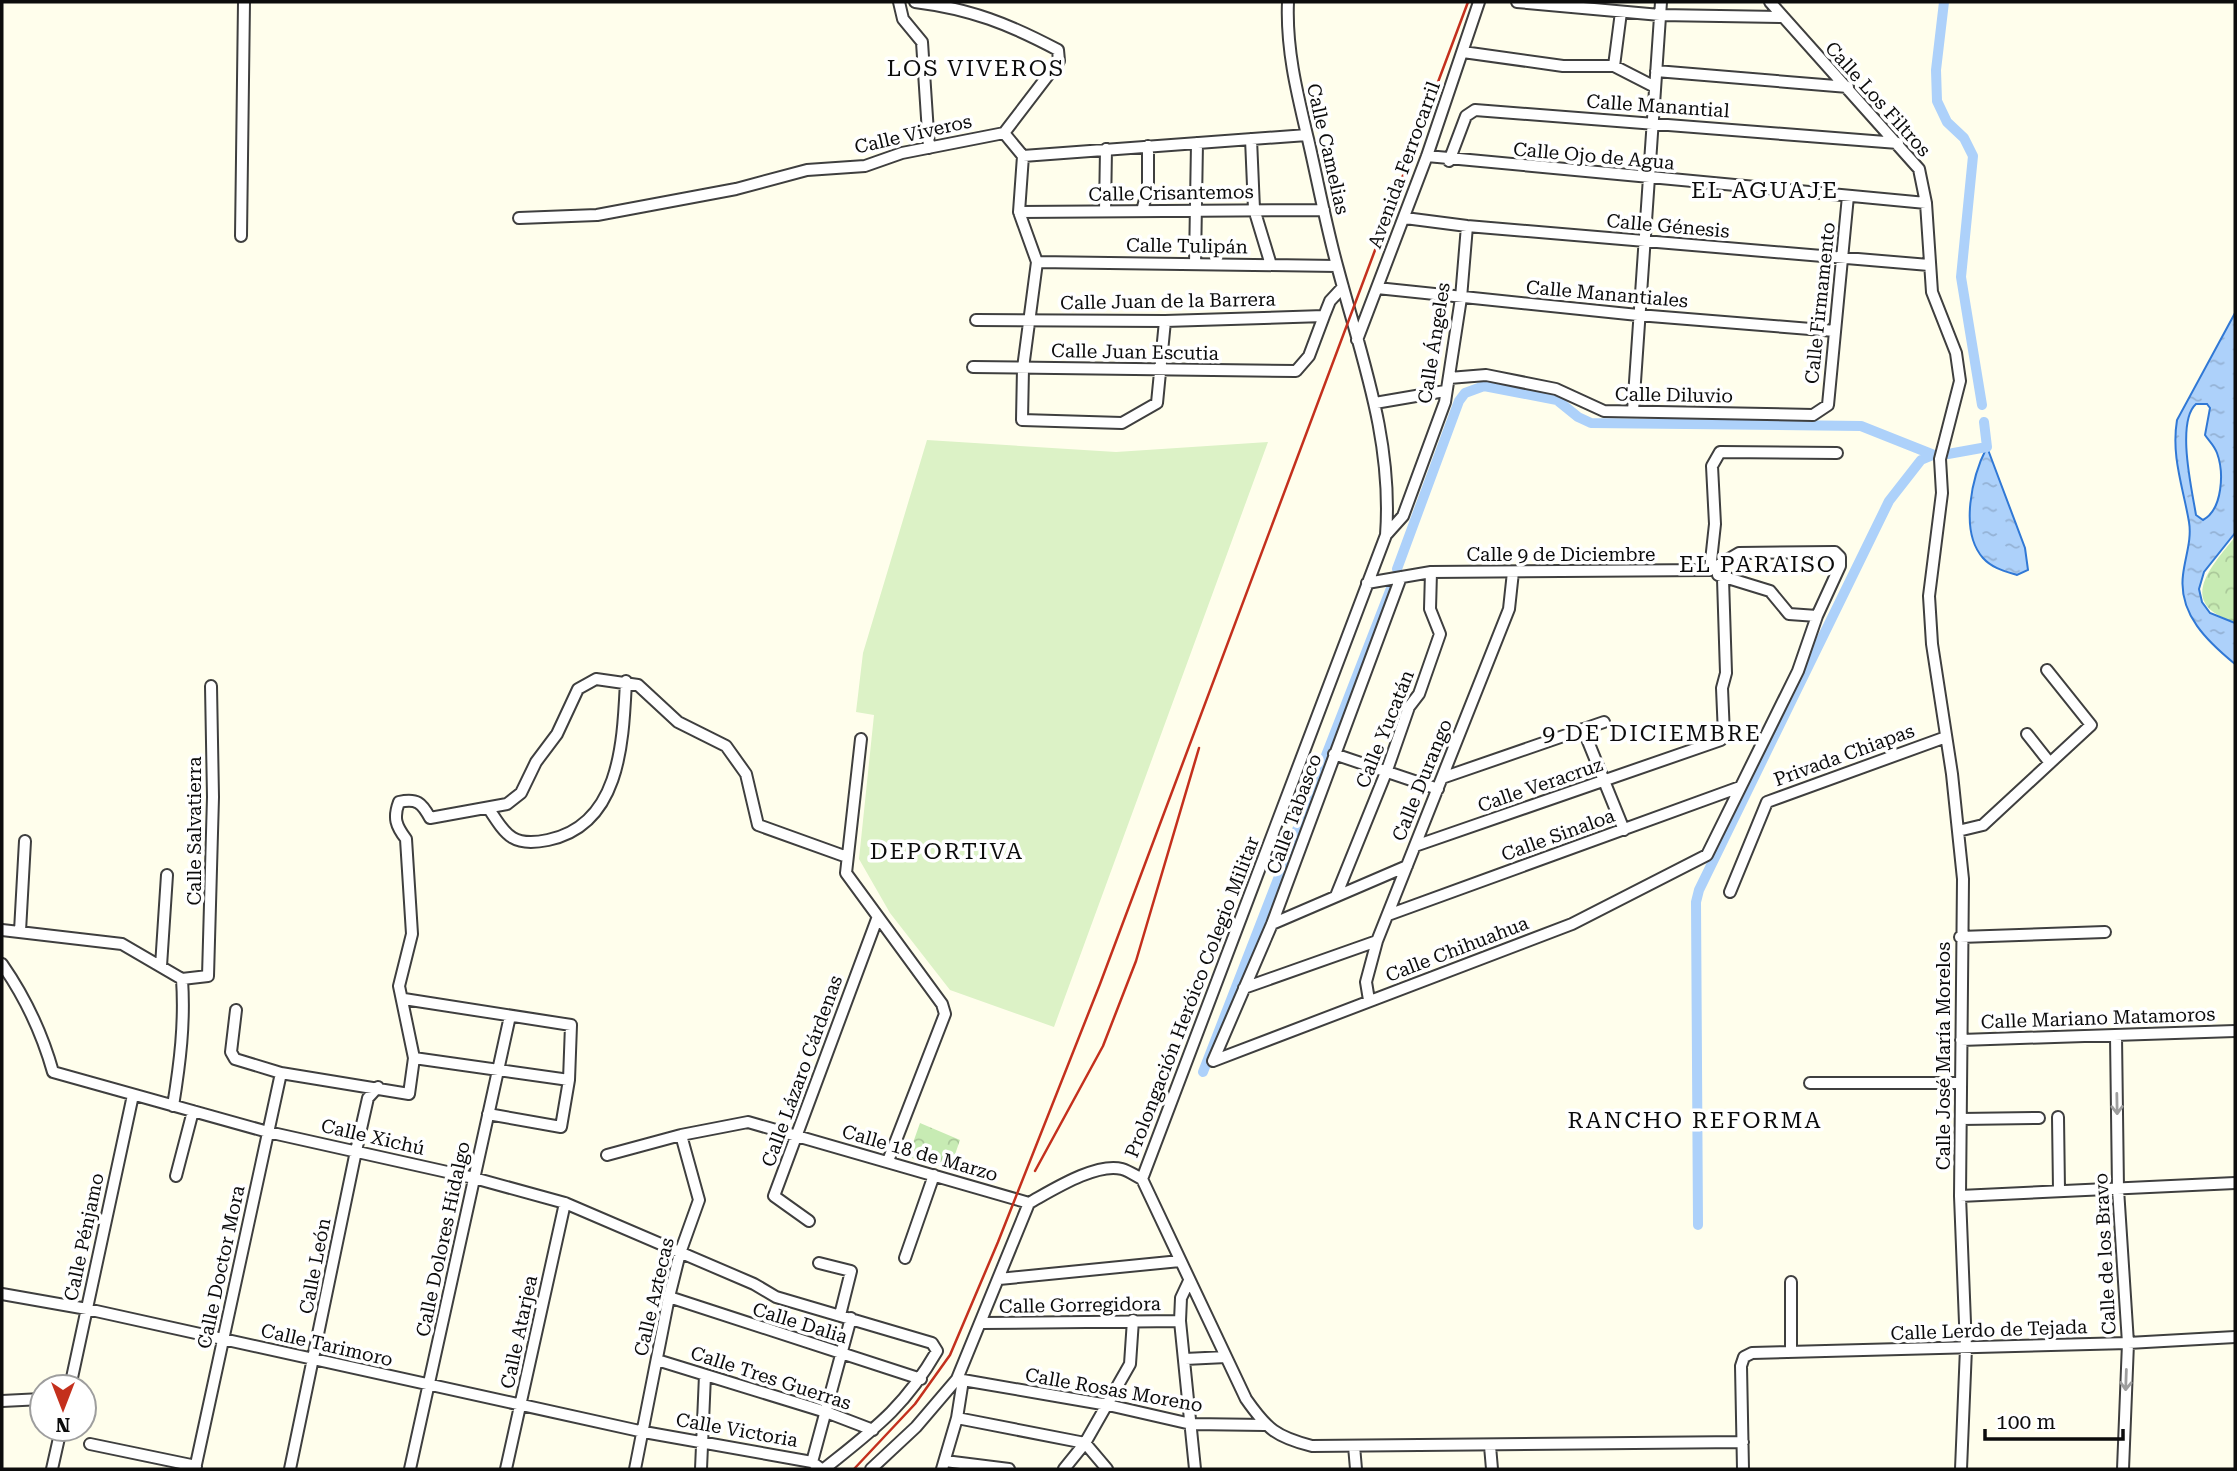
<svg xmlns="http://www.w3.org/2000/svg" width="2237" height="1471" viewBox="0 0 2237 1471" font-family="'Roboto Serif',serif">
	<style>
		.park { fill: url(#park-crowns) }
		.pitch { fill: #dcf2c6 }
		.water { fill: url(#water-ripples); stroke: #3078d5; stroke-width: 2; fill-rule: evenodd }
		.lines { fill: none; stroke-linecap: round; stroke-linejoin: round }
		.canal { stroke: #add1fa; stroke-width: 10 }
		.minor-casing { stroke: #3f3f3f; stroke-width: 14 }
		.minor { stroke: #fff; stroke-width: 10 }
		.rail { stroke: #c4301d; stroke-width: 2.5 }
		.oneway { stroke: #9e9e9e }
		.labels { text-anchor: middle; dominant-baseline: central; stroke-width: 7; stroke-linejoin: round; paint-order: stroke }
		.street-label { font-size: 19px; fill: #0c0c0c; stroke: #fff }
		.quarter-label { font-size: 23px; letter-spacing: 2px; fill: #0c0c0c; stroke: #fff }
	</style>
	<defs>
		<pattern id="park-crowns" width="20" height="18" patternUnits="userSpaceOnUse" patternTransform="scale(1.75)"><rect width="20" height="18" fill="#c7ebb3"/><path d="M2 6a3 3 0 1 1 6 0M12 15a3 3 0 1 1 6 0" fill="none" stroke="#aac899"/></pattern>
		<pattern id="water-ripples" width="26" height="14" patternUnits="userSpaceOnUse" patternTransform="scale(1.75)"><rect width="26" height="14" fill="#add1fa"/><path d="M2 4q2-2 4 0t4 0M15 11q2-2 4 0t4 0" fill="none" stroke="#94b2d5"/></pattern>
	</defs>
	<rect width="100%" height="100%" fill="#fffeec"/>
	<!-- park -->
	<path class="park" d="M2235,537V622C2176,604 2210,568 2235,537Z
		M920,1123L960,1140L950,1169L908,1157Z"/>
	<!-- pitch -->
	<path class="pitch" d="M927,440L1116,452L1268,442L1054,1027L950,990L890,913L859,859L874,715L856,712L863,653Z"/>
	<!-- water -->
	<path class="water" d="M2235,313V533L2204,572L2199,589L2202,602L2210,613L2235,623V664C2208,642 2178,614 2183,575C2185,557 2192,540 2189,522C2183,487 2171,456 2177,420ZM2196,404H2207L2210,408L2205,435C2209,441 2214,445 2217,453C2224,472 2223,509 2203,520L2196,515C2192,490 2176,422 2196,404Z
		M1987,447L2025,548L2028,570L2017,575C2004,571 1992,568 1983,558C1959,531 1972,476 1987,447Z"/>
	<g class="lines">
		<!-- canal -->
		<path class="canal" d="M1944,2L1936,70L1937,101L1947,122L1964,138L1973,156L1961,277L1982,405
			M1948,454L1987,447L1984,422
			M1397,569L1459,401L1465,393L1484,386L1557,400L1578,417L1591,423L1861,426L1934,455
			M1203,1072L1393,583
			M1698,1225L1696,902L1699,890L1889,501L1921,460L1933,455"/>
		<defs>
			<path id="minor" d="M899,2L903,19L922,42L929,148
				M915,2C971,9 1009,24 1058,50L1059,61L1004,133
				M1288,2C1286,49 1297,93 1308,139C1318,182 1326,226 1338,269C1362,359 1393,441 1386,535L1142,1179L1246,1399C1267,1429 1276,1437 1312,1446L1743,1442
				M1517,2L1660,15L1782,17
				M1770,2L1919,169L1926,203L1932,292L1956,353L1960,381L1940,459L1942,493L1929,596L1932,644L1952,774L1963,879L1960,1196L1966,1348L1961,1469
				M1463,52L1563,66H1614L1655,87
				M1614,66L1621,12
				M1656,71L1848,87
				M1251,139L1254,209L1271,265
				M1023,156L1019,212L1037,262L1023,368L1022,420L1122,423L1157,403L1165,321
				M1427,156L1926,203
				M1449,161L1466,116L1475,110L1898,143
				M1105,211L1106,149
				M1142,211L1148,188V146
				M1019,212L1324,210
				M519,218L597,215L736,189L807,170L865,166L902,153L1004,133L1023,156L1307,135
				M1405,218L1467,226L1929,265
				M241,236L244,2
				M1037,262L1337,266
				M1195,264L1197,143
				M1377,288L1638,315L1835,331
				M976,320L1165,321L1324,316L1330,301L1343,287
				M1357,340L1427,156L1479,2
				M973,367L1296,371L1309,356L1324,316
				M1449,378L1486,375L1556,389L1604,411L1813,415L1828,405L1848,196
				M1375,403L1445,391
				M1633,411L1661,2
				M1386,535L1403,516L1445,402L1461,298L1467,226
				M1710,570L1715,524L1712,466L1720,452L1837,453
				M1718,575L1770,591L1789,614L1817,616
				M1583,729L1624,830
				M2027,734L2050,763
				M861,739L846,873L942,1004L945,1014L888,1161
				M1334,754L1438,789
				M1442,778L1604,722
				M489,809C507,837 514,847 548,840C621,825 623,741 626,681
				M1958,831L1983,825L2091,725L2047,670
				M1415,846L1721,740L1724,735L1722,688L1726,673L1723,579
				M1730,892L1767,802L1946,737
				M1336,896L1387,770L1409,707L1419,694L1440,634L1430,609L1431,572
				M1388,915L1740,787
				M1272,924L1407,866
				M2,930L122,944L182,979L208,976L213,797L211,686
				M20,931L25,841
				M1960,937L2105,932
				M2,964C25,997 42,1033 53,1072L268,1132L474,1178L565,1203L754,1284L776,1297L932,1343L937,1351C904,1408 874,1429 824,1469
				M161,966L167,875
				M1244,988L1377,941
				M404,999L571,1025L569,1080L561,1127L488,1114
				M1369,1000L1366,982L1377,941L1509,609L1513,572
				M236,1010L231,1052L235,1059L281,1073L409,1094L414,1058L399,986L412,934L406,839C396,826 393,818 399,802C417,798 422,803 430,818L507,804L521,793L536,762L557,734L578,689L596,679L638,685L678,722L726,746L746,774L758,825L847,857
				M2116,1036L2118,1189L2128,1343L2123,1469
				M1961,1040L2235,1031
				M414,1058L569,1080
				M1213,1061L1572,924L1707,855L1798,671L1817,616L1840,566V557L1835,552L1739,553L1710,570L1431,572L1367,583
				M1213,1061L1272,924L1401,577
				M1810,1083H1961
				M173,1106C180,1063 185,1023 182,979
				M2058,1117L2059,1190
				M1961,1119L2039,1118
				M607,1155L681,1135L748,1122L1029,1203C1051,1191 1096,1162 1122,1169C1129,1171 1136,1176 1142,1179
				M176,1176L193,1111
				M1960,1196L2235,1183
				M809,1221L774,1196L877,919
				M905,1258L934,1175
				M819,1263L851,1271L840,1315
				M999,1279L1180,1261
				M1189,1281L1181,1298L1180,1321L1195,1469
				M2,1294L87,1309L644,1432L812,1462L821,1469
				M669,1297L921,1379
				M981,1323L1180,1321
				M1791,1352V1282
				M1185,1359L1226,1357
				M657,1360L826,1412L873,1430
				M957,1379L1108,1405L1191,1424L1265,1425
				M70,1387L133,1095
				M2,1401L42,1399
				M957,1418L1085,1443L1107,1469
				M90,1444L196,1466
				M1354,1446L1356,1469
				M1490,1446L1492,1469
				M945,1461L1009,1469
				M812,1462L851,1318
				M52,1469L61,1429
				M195,1469L281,1073
				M290,1469L356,1151L368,1098L378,1087
				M410,1469L510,1016
				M506,1469L565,1203
				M635,1469L669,1297L680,1253L699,1200L681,1135
				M701,1469L705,1375
				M871,1469L916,1427L957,1379L1029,1203
				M942,1469L957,1418L963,1380
				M1064,1469L1085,1443L1130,1364L1133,1320
				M1743,1469L1741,1366L1744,1357L1752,1353L2128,1343L2235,1337"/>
		</defs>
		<!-- minor casing -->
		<use href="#minor" class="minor-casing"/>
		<!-- minor -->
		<use href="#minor" class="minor"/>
		<!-- rail -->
		<path class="rail" d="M1035,1171L1103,1046L1136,961L1199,748
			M854,1469L915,1404L950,1355L998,1242L1100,984L1468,2"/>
	</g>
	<!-- one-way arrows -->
	<defs><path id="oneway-shaft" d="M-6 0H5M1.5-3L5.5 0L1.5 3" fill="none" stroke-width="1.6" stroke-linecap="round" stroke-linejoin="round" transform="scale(1.75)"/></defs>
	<g class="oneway">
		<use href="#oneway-shaft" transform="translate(2117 1104) rotate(89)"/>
		<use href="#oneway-shaft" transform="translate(2126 1380) rotate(92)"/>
	</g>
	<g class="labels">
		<!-- street labels -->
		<g class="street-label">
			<text transform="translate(1878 99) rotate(48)">Calle Los Filtros</text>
			<text transform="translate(1658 106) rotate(4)">Calle Manantial</text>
			<text transform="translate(913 134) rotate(-13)">Calle Viveros</text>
			<text transform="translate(1328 149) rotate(77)">Calle Camelias</text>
			<text transform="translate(1594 156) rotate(5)">Calle Ojo de Agua</text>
			<text transform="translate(1404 165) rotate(-70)">Avenida Ferrocarril</text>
			<text transform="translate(1171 193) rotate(-1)">Calle Crisantemos</text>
			<text transform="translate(1668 226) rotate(5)">Calle Génesis</text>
			<text transform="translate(1187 246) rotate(1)">Calle Tulipán</text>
			<text transform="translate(1607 294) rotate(5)">Calle Manantiales</text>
			<text transform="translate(1168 301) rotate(-1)">Calle Juan de la Barrera</text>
			<text transform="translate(1820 303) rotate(-84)">Calle Firmamento</text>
			<text transform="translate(1434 343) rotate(-81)">Calle Ángeles</text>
			<text transform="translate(1135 352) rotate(1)">Calle Juan Escutia</text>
			<text transform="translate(1674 395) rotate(1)">Calle Diluvio</text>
			<text x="1561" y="554">Calle 9 de Diciembre</text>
			<text transform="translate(1385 729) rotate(-68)">Calle Yucatán</text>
			<text transform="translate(1844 755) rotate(-20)">Privada Chiapas</text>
			<text transform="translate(1422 780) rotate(-68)">Calle Durango</text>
			<text transform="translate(1540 785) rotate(-19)">Calle Veracruz</text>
			<text transform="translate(1294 814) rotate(-70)">Calle Tabasco</text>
			<text transform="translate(194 831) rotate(-90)">Calle Salvatierra</text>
			<text transform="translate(1558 835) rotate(-20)">Calle Sinaloa</text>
			<text transform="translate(1457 949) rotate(-21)">Calle Chihuahua</text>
			<text transform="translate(1192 997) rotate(-69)">Prolongación Heróico Colegio Militar</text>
			<text transform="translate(2098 1018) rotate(-2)">Calle Mariano Matamoros</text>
			<text transform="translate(1943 1056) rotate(-90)">Calle José María Morelos</text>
			<text transform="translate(802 1071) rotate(-70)">Calle Lázaro Cárdenas</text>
			<text transform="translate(373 1137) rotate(13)">Calle Xichú</text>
			<text transform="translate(920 1153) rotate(16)">Calle 18 de Marzo</text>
			<text transform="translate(84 1237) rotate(-78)">Calle Pénjamo</text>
			<text transform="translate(443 1239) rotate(-78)">Calle Dolores Hidalgo</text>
			<text transform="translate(2105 1254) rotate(-93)">Calle de los Bravo</text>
			<text transform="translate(315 1266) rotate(-79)">Calle León</text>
			<text transform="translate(221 1267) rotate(-78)">Calle Doctor Mora</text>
			<text transform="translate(654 1297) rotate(-77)">Calle Aztecas</text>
			<text transform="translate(1080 1305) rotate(-1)">Calle Gorregidora</text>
			<text transform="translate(800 1323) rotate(17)">Calle Dalia</text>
			<text transform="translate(1989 1330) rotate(-2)">Calle Lerdo de Tejada</text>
			<text transform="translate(519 1332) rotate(-78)">Calle Atarjea</text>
			<text transform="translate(327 1345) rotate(13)">Calle Tarimoro</text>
			<text transform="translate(771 1378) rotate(18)">Calle Tres Guerras</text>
			<text transform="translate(1114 1390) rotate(10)">Calle Rosas Moreno</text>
			<text transform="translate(737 1430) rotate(10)">Calle Victoria</text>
		</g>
		<!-- quarter labels -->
		<g class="quarter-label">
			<text x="976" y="68">LOS VIVEROS</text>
			<text x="1765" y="190">EL AGUAJE</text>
			<text x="1758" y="564">EL PARAISO</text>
			<text x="1652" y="733">9 DE DICIEMBRE</text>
			<text x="947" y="851">DEPORTIVA</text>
			<text x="1695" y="1120">RANCHO REFORMA</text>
		</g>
	</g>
	<!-- border -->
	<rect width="2237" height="1471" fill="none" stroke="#0c0c0c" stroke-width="7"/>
	<!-- north arrow -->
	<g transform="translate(63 1408) rotate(180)"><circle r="33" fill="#ffffff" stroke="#9e9e9e" stroke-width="2"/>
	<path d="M0-5L12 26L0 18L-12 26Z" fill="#c4301d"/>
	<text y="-10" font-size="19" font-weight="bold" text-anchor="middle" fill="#0c0c0c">N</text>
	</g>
	<!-- scale -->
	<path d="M1985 1429v10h138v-10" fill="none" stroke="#0c0c0c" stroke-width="3.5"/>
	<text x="1996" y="1429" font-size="21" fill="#0c0c0c" stroke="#ffffff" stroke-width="5" paint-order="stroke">100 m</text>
</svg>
